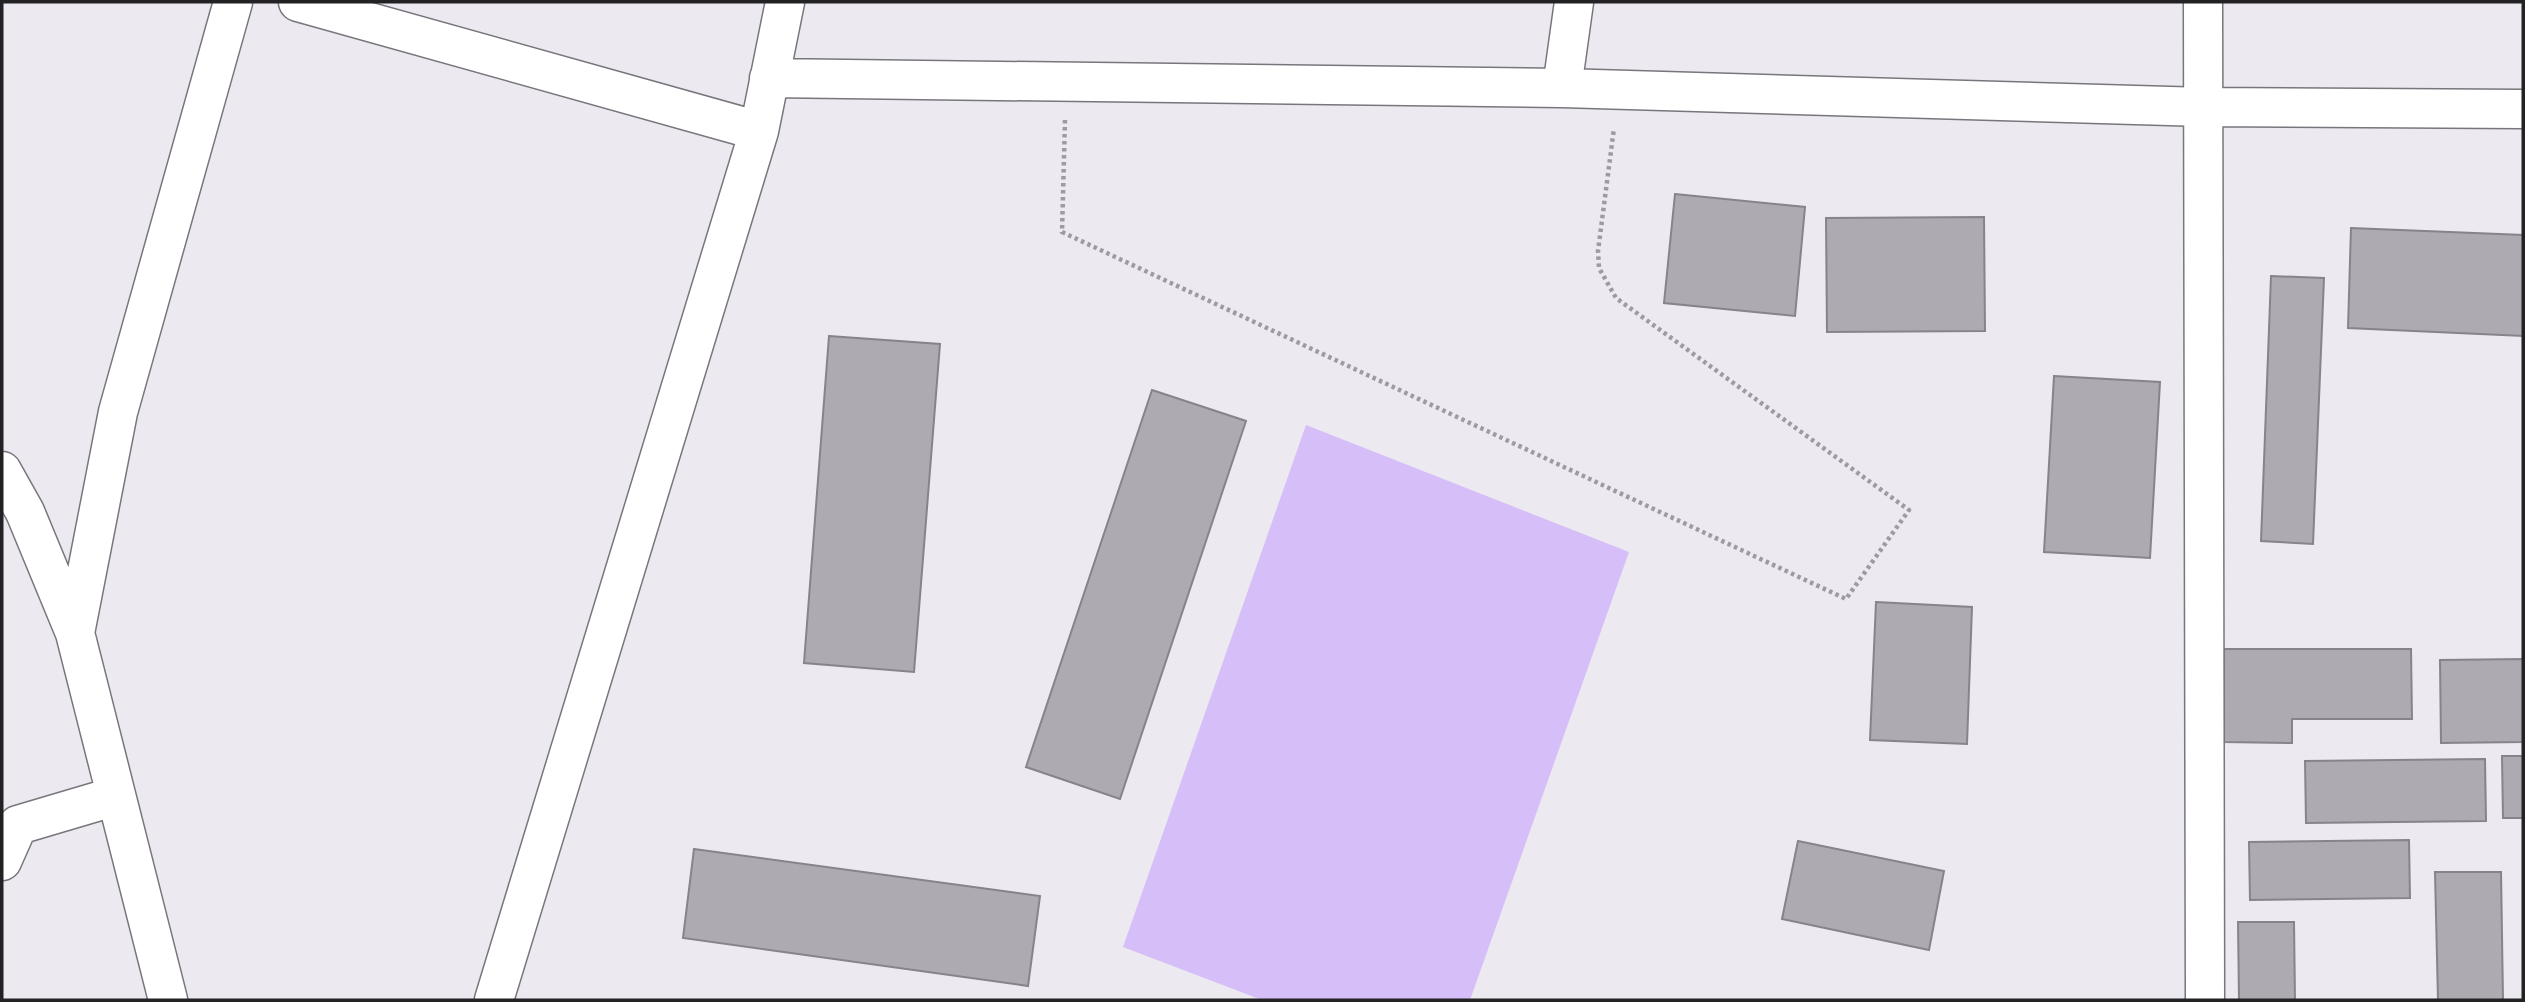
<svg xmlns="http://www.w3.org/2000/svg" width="2525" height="1002" viewBox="0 0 2525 1002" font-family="'DM Sans',sans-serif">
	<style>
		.green { fill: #d6bef8 }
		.building { fill: #adabb1; stroke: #86848a; stroke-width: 2 }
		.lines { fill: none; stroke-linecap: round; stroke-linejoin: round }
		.street-casing { stroke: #78767c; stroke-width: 41 }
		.path { stroke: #9d9ba1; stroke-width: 4.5; stroke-dasharray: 3.5 3.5; stroke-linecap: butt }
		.street { stroke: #fff; stroke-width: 38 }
	</style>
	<rect width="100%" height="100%" fill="#ece9f0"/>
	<!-- green -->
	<path class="green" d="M1306,425L1629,552L1470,1000H1262L1123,947Z"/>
	<!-- building -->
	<path class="building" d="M1675,194L1805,207L1795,316L1664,303Z
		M1984,217L1985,331L1827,332L1826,218Z
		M2351,228L2523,235V336L2348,328Z
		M2271,276L2324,278L2313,544L2261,541Z
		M829,336L940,344L914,672L804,663Z
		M2054,376L2160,382L2150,558L2044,552Z
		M1152,390L1246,421L1120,799L1026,767Z
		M1876,602L1972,607L1967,744L1870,740Z
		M2224,649H2411L2412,719H2292V743L2224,742Z
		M2523,659V742L2441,743L2440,660Z
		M2502,756H2523V818H2503Z
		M2485,759L2486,821L2306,823L2305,761Z
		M2409,840L2410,898L2250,900L2249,842Z
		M1798,841L1944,871L1929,950L1782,919Z
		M694,849L1040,896L1028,986L683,938Z
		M2435,872H2501L2503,1000H2438Z
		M2238,922H2294L2295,1000H2239Z"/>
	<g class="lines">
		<defs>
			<path id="street" d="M298,2L759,131
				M2203,2L2205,1000
				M769,78L1562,88L2204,107L2523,109
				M1562,88L1574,2
				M2,471L25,512L75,633L168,1000
				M75,633L118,412L233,2
				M2,861L18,825L116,796
				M494,1000L759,131L785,2"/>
		</defs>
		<!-- street casing -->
		<use href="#street" class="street-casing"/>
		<!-- path -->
		<path class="path" d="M1065,120L1062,232L1846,599L1909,510L1616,298L1599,268L1598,251L1614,128"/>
		<!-- street -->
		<use href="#street" class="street"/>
	</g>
	<!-- border -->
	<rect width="2525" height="1002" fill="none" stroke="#222124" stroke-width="7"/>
</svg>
